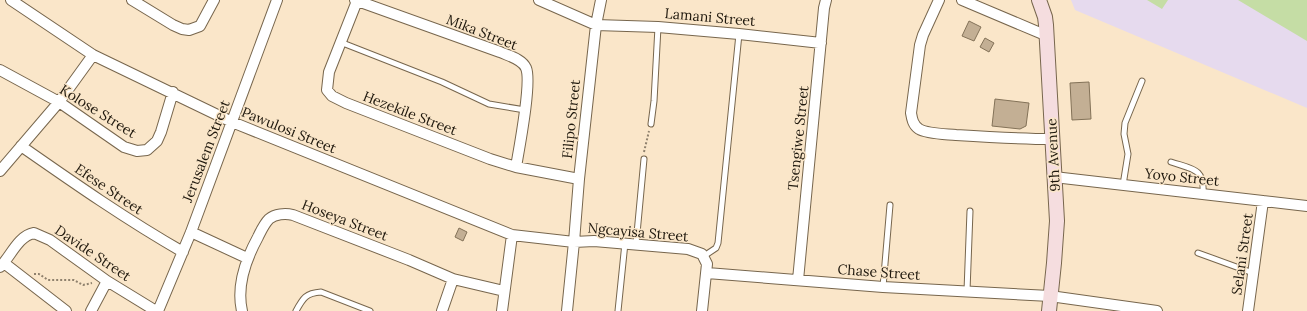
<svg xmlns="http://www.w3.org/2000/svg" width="1307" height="311" viewBox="0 0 1307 311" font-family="Lora,serif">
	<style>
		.education { fill: #e6daee }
		.green { fill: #c5dda5 }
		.building { fill: #c3af94; stroke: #837258 }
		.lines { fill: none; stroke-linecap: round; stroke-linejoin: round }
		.lane-casing { stroke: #77664d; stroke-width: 7 }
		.street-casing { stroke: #77664d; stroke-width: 12 }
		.secondary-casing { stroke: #77664d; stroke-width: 16 }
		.path { stroke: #8f816d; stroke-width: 2; stroke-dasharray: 2 2; stroke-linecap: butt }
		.lane { stroke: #fff; stroke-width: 5 }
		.street { stroke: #fff; stroke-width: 10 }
		.secondary { stroke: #f5dddf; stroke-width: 14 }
		.labels { text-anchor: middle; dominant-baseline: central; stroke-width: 3; stroke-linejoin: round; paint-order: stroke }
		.street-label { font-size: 14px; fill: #1f180d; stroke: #fae6c9 }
	</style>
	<rect width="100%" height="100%" fill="#fae6c9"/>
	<!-- education -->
	<path class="education" d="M1071,0H1307V108L1075,10Z"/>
	<!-- green -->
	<path class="green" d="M1147,0H1168L1162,9Z
		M1238,0H1307V41Z"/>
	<!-- building -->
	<path class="building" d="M969,21L981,27L974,41L962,36Z
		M985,38L994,43L989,52L980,47Z
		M1089,82L1091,119L1072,120L1070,83Z
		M995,99L1029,103L1026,126L1020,129L992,126Z
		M459,228L467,232L463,241L455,237Z"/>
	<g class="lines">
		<defs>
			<path id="lane" d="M340,42L442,82L489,104L525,110
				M651,124L654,101L658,27
				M1171,162C1192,169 1205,168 1203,194
				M1123,185L1128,154L1124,134L1125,123L1142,81
				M636,244L644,159
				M1198,253L1253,273
				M704,256L716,248L718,243L739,34
				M883,287L890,205
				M967,291L970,211
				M296,311C303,298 306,293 321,292L370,311
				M618,311L625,243"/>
			<path id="street" d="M11,0L93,55L232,122L512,235L574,242L594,241L688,249L702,254L707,264L702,311
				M132,0L173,25L182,29L189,30L200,26L214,0
				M355,0L500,52C509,56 522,59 526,68C532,82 519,149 516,167
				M539,0L596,25L658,27L739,34L821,43
				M939,0L923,35L920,45L911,113C912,119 913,125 919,129C927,134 946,134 956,135C988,137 1020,139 1052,139
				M962,0L1045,35
				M357,1L329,72L327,90L332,96L346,103L490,159L516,167L579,179
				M0,70L59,102L124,147L137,151L147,150L157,141L161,132L173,92
				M21,146C74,183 127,220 183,252
				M0,171L59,102L93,55
				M1054,177L1307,206
				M191,232L247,258
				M4,263L66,311
				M0,267C11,256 18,236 34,233L50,240L107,281L156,311
				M707,273L883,287L1050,296L1157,311
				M798,280L824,8L826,0
				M91,311L107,281
				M158,311L191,232L277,0
				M242,311C236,285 246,259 258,237C261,231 264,224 269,219C275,214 285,213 293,215L409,260L453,279L504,291
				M442,311L453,279
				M502,311L512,235
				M567,311L574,242L579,179L596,25L601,0
				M1248,311L1263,201"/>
			<path id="secondary" d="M1039,0L1045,17L1046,25L1057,221L1054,263L1049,311"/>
		</defs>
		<!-- lane casing -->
		<use href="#lane" class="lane-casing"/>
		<!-- street casing -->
		<use href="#street" class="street-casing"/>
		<!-- secondary casing -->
		<use href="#secondary" class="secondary-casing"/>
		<!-- path -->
		<path class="path" d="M644,152L649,131
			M34,274H39L48,280H74L83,285L92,283"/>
		<!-- lane -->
		<use href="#lane" class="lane"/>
		<!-- street -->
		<use href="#street" class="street"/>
		<!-- secondary -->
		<use href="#secondary" class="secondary"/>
	</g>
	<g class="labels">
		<!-- street labels -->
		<g class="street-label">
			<text transform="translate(710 17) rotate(5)">Lamani Street</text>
			<text transform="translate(482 32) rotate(21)">Mika Street</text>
			<text transform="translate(98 111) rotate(32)">Kolose Street</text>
			<text transform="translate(410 113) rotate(21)">Hezekile Street</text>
			<text transform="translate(571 119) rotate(-84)">Filipo Street</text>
			<text transform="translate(289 130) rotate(22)">Pawulosi Street</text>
			<text transform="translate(798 138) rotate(-84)">Tsengiwe Street</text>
			<text transform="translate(206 151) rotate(-69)">Jerusalem Street</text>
			<text transform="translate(1053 155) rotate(-93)">9th Avenue</text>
			<text transform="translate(1182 177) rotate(6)">Yoyo Street</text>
			<text transform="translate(109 189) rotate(34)">Efese Street</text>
			<text transform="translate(345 220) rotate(21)">Hoseya Street</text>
			<text transform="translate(638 232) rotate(5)">Ngcayisa Street</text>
			<text transform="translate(93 253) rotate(34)">Davide Street</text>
			<text transform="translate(1242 254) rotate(-82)">Selani Street</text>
			<text transform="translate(879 272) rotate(4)">Chase Street</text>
		</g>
	</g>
</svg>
